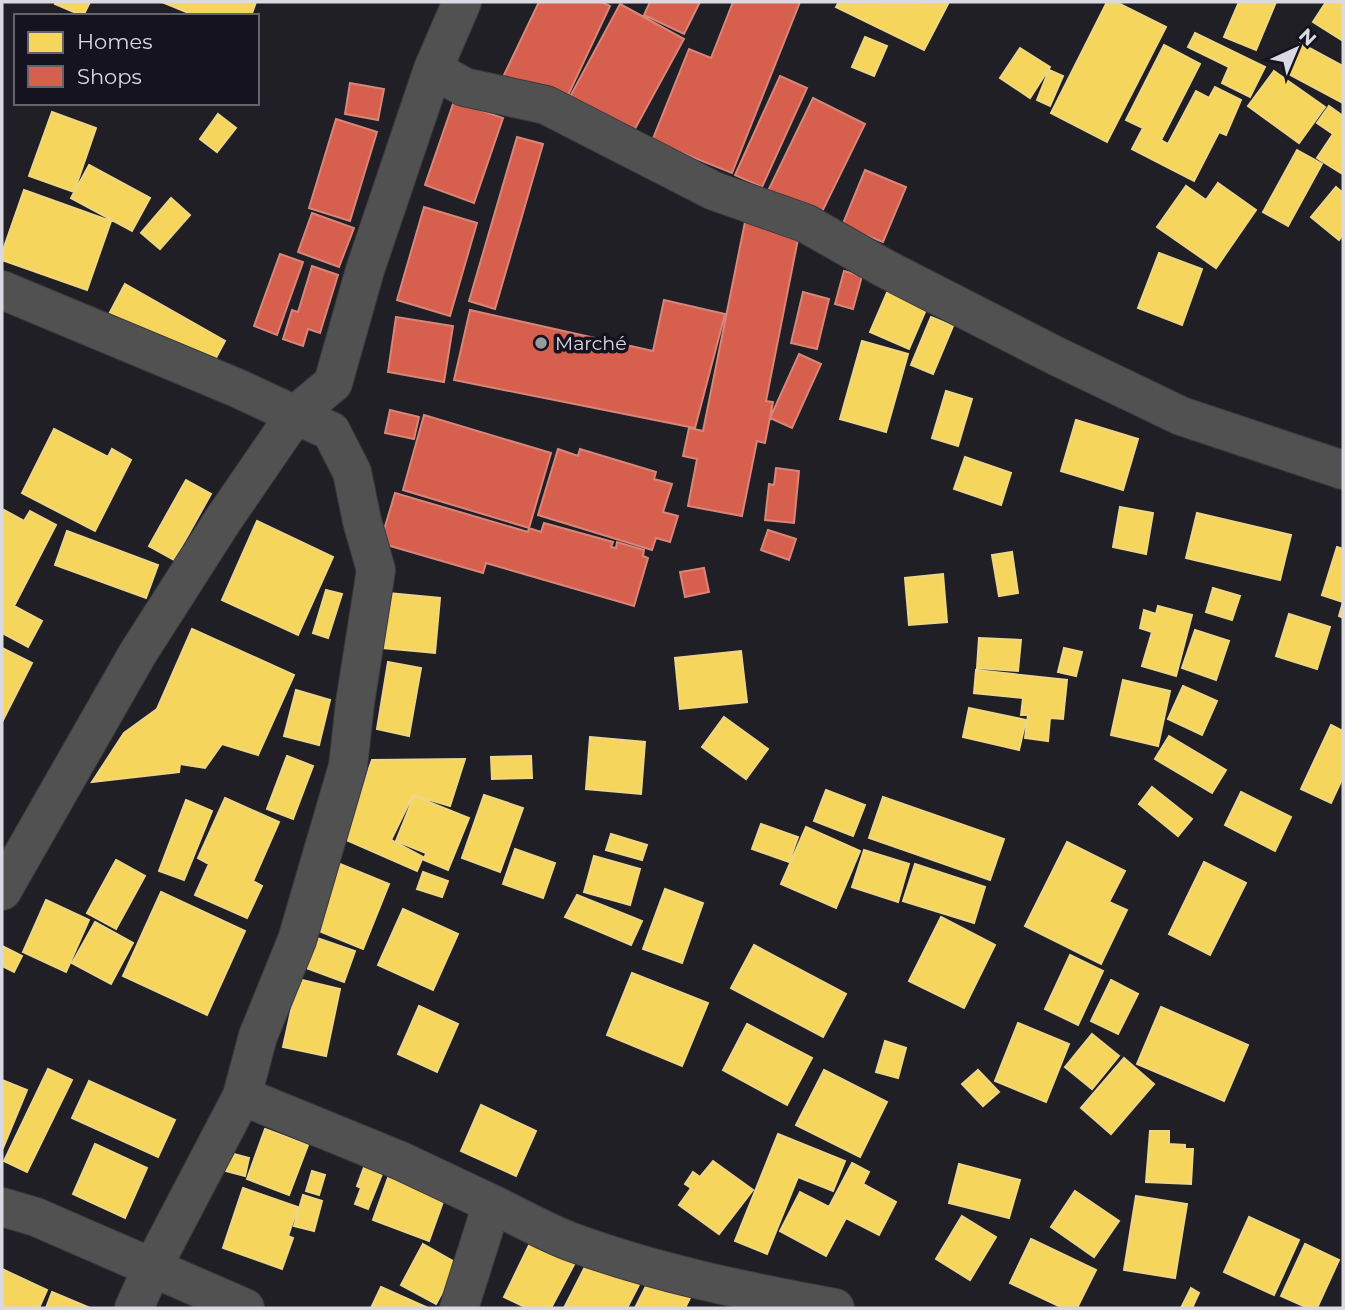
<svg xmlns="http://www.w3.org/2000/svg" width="1345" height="1310" viewBox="0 0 1345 1310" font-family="Montserrat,sans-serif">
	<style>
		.homes { fill: #f6d55c; stroke: #eed684; stroke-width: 2 }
		.shops { fill: #d6604d; stroke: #d8857a; stroke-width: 2 }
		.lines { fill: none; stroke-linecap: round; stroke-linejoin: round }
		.street-casing { stroke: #3a3a3f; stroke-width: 40 }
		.street { stroke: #525151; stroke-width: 38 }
		.poi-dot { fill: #9999a0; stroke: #14131f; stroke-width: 2.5 }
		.labels { text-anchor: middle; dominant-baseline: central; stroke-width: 7; stroke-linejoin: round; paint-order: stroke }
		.poi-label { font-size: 19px; fill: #dbdae3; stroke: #14131f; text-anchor: start }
	</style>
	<rect width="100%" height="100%" fill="#1f1f25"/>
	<!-- homes -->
	<path class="homes" d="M56,2H90L83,16L55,4Z
		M162,2H256L251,16H196Z
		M839,2L900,3L949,2L924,50L836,7Z
		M1107,2H1116L1166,27L1107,142L1051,113Z
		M1239,2H1276L1256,50L1224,37Z
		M1326,2H1343V41L1313,22Z
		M1195,33L1265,67L1250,97L1222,83L1229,67L1188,47Z
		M865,37L887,46L874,76L852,67Z
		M1300,43L1343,66V103L1285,72Z
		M1164,45L1200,64L1161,140L1168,144L1196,91L1209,98L1215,87L1241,100L1226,135L1219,132L1194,181L1132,149L1143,128L1126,120Z
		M1020,48L1050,67L1030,98L1000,78Z
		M1049,70L1063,76L1050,106L1037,100Z
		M1274,71L1325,107L1299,143L1248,106Z
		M1329,106L1343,116V169L1341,173L1317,158L1333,134L1317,123Z
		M52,112L96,128L74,192L29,176Z
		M218,114L236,128L217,152L200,139Z
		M1297,150L1322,164L1288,226L1263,212Z
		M89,165L150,198L132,231L71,198Z
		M1218,183L1256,210L1216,268L1157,227L1186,186L1206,200Z
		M1336,187L1343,193V234L1339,240L1311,217Z
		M24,190L111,221L87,290L2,260V253Z
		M171,198L190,215L160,249L141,233Z
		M1159,253L1202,269L1182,325L1138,308Z
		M125,284L225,341L209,371L108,316Z
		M889,288L928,305L909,349L870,332Z
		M931,317L953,326L933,374L911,365Z
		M862,341L908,354L886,432L840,419Z
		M946,391L972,399L958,446L932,438Z
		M1076,420L1138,439L1123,490L1061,471Z
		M54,429L108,457L112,449L131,460L95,531L22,493Z
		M965,457L1011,473L1001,505L954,489Z
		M186,480L211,494L174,560L149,546Z
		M1120,507L1153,513L1146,554L1113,547Z
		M2,509L24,521L30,511L56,525L14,606L42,621L28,647L2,633Z
		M1197,513L1291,535L1280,580L1186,558Z
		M257,521L333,557L298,635L222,600Z
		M67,531L158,565L146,598L55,565Z
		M1337,547L1343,549V618L1339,616L1343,602L1322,595Z
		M1012,552L1018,593L999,596L992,555Z
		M943,574L947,622L909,625L905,578Z
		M1213,588L1240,596L1232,620L1206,612Z
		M326,590L342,594L328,638L313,633Z
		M388,593L440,598L435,653L383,648Z
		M1158,606L1192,615L1176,676L1142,666L1152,632L1140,628L1144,610L1156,614Z
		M1289,614L1330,627L1317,669L1276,656Z
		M192,629L294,675L258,755L222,744L205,768L180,764L179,772L92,782L124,733L157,709Z
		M1195,630L1229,641L1216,680L1182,668Z
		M979,638L1021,640L1018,671L977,668Z
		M2,648L32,663L2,722Z
		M1064,648L1082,652L1076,676L1058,672Z
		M741,651L747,702L680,709L675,658Z
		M388,662L421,668L409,736L377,729Z
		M976,670L1067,680L1063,719L1050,718L1048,741L1025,738L1028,715H1021L1023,698L974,693Z
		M1123,680L1170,691L1158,746L1111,735Z
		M1183,686L1217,701L1202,735L1168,719Z
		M296,690L330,700L319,745L284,736Z
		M969,708L1026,720L1019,750L963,737Z
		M724,717L768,749L746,779L702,747Z
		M1331,725L1343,731V777L1331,803L1301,789Z
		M1169,736L1226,770L1212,793L1155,759Z
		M590,737L645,742L641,794L586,789Z
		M287,756L313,766L293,819L267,809Z
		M531,756L532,778L492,779L491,757Z
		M465,759L450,806L413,795L391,840L423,857L417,871L344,839L372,760Z
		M1152,787L1192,819L1178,836L1139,804Z
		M826,790L865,805L853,836L814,821Z
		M1241,792L1291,817L1275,851L1225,825Z
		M484,795L523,808L500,872L462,858Z
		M414,796L469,818L448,870L424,860L426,853L396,841Z
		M883,797L1004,839L990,880L869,838Z
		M225,798L279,822L253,881L262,886L247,918L195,895L209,864L198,858Z
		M186,800L212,811L184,880L159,871Z
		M761,824L798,837L789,862L752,849Z
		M806,827L860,851L836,908L781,884Z
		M611,834L647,845L642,860L606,850Z
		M1067,842L1125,871L1109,902L1127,910L1101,964L1025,926Z
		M515,849L555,863L543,898L503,884Z
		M864,850L909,864L898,902L852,887Z
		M594,856L640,869L630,905L584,892Z
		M116,860L145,876L116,929L87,913Z
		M1204,862L1246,883L1210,955L1169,934Z
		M340,864L389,884L363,949L314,929Z
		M915,864L985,887L974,923L903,901Z
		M423,872L448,881L442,897L417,889Z
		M665,889L703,903L682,963L643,949Z
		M161,892L245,931L207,1015L123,976Z
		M577,895L642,921L631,945L565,917Z
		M46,900L89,920L66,972L23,952Z
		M403,909L458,934L433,990L378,965Z
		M941,917L995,945L964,1008L909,981Z
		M95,922L133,943L111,984L72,963Z
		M317,938L355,951L344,982L306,968Z
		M754,945L846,994L823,1037L731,988Z
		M2,946L22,956L14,972L2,966Z
		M1070,955L1103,971L1078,1025L1045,1009Z
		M632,973L708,1003L682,1066L607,1035Z
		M298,979L340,989L326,1056L283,1047Z
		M1111,980L1138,994L1118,1034L1091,1021Z
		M419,1006L458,1024L437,1072L398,1054Z
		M1161,1007L1248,1045L1224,1101L1137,1064Z
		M1018,1023L1069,1044L1046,1102L995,1081Z
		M747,1024L812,1058L787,1105L723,1070Z
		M1092,1034L1119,1056L1092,1089L1065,1067Z
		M885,1041L906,1048L898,1078L876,1072Z
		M1124,1058L1154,1084L1111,1134L1081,1108Z
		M48,1069L72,1080L27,1172L4,1161Z
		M824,1070L887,1102L860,1157L796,1125Z
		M978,1070L999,1092L983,1106L962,1084Z
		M2,1080L27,1090L3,1148H2Z
		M89,1081L175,1120L158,1157L72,1118Z
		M481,1105L536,1131L516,1176L461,1151Z
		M265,1129L308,1145L289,1195L247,1179Z
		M1150,1131H1169V1144L1185,1145V1149H1193L1191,1184L1146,1182Z
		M778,1134L845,1161L833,1191L798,1177L767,1254L735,1241Z
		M95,1144L147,1168L125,1218L73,1194Z
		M230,1153L249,1158L245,1176L226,1171Z
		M713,1161L753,1190L719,1234L679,1205L691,1188L685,1184L693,1172L700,1177Z
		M366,1162L384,1169L368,1209L355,1204L361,1188L357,1186Z
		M852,1163L869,1172L863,1184L896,1202L879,1235L846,1218L826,1256L780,1231L800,1192L829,1207Z
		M959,1164L1020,1180L1009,1218L949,1203Z
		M312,1171L325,1175L319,1195L306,1191Z
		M389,1175L445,1196L429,1241L373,1220Z
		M243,1188L298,1207L288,1236L293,1238L282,1269L223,1248Z
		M1075,1191L1119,1221L1094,1257L1051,1227Z
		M303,1195L322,1201L314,1231L294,1226Z
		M1136,1196L1187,1204L1175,1278L1124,1270Z
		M962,1216L996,1237L970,1280L936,1259Z
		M1249,1217L1299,1240L1274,1295L1224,1272Z
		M533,1237L577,1259L551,1308H527L504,1297Z
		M1031,1239L1096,1270L1077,1308H1063L1010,1283Z
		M423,1244L458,1264L436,1304L401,1285Z
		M1305,1244L1339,1260L1317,1308H1308L1281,1296Z
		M591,1255L641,1281L627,1308H564Z
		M2,1269L47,1290L39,1308H2Z
		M653,1272L693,1292L685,1308H635Z
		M381,1287L428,1308H371Z
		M1191,1288L1199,1293L1192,1308H1181Z
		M52,1292L90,1308H46Z"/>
	<!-- shops -->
	<path class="shops" d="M539,2H601L610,6L563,106L503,77Z
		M650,2H700L684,34L644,15Z
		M733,2H800L732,173L652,141L689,49L711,58Z
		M620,4L684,39L630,138L566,104Z
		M780,76L807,88L762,187L735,175Z
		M350,83L384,89L378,120L345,114Z
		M813,98L865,124L818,220L766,195Z
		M454,101L503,118L474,203L425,185Z
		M336,119L377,132L350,221L309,208Z
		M517,137L543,144L495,309L469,301Z
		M865,170L906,187L883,242L842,226Z
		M424,207L477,223L450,316L397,300Z
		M312,213L354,228L339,267L298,252Z
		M745,222L799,234L766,401L773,402L765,443L757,441L742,516L688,506L697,459L683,456L689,428L703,431Z
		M280,254L303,262L277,335L254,326Z
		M312,266L338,275L320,333L308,329L303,346L283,339L292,310L298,312Z
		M844,271L862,276L853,309L835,304Z
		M803,292L829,299L817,349L791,343Z
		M664,300L725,314L695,428L454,380L470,310L653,351Z
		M396,317L453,326L444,382L388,372Z
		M799,354L821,364L792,428L770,418Z
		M390,410L419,417L414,439L385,433Z
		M424,415L551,453L529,528L403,490Z
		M558,449L578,456L580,449L656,472L654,479L672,484L663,512L678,516L670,542L656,538L652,550L538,515Z
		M776,468L799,471L794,523L765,520L769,484L774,485Z
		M395,493L528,532L529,528L541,532L544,523L613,542L611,547L616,548L617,542L644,550L643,556L648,558L634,606L486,563L483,573L380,543Z
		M768,530L796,539L789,560L761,550Z
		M704,568L709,592L685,597L680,572Z"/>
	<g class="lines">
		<defs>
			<path id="street" d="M433,69L464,87L546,105L714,191L805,223L884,268L1056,356L1181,416L1343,470
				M2,290L237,388L295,415L223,520L138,653L2,891
				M242,1096L401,1161L492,1204L459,1308
				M492,1204C517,1216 543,1231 569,1241C655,1273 745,1291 835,1308
				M2,1207L36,1217L245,1308
				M134,1308L152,1268L242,1096L258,1036L297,940L348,766L355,703L376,570L362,521L352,472L331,431L295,415L333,383L365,270L433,69L462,2"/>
		</defs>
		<!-- street casing -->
		<use href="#street" class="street-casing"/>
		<!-- street -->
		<use href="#street" class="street"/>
	</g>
	<!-- markers -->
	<circle class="poi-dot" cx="541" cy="343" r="7"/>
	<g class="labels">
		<!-- poi labels -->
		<g class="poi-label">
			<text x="555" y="343">Marché</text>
		</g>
	</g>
	<!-- border -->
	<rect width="1345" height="1310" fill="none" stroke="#dbdae3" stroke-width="7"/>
	<!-- legend -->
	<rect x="14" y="14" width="245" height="91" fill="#14131f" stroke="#64636d" stroke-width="2"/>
	<rect x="28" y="32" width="35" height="21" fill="#f6d55c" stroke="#64636d" stroke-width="2"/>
	<text x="77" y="49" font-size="21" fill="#dbdae3">Homes</text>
	<rect x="28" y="66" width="35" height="21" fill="#d6604d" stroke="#64636d" stroke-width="2"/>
	<text x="77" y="84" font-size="21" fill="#dbdae3">Shops</text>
	<!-- north arrow -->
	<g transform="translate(1296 49) rotate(44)" stroke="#14131f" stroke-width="5" paint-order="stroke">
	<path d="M0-5L12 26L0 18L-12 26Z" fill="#dbdae3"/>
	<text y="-10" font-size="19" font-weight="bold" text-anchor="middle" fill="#dbdae3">N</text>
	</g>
</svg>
